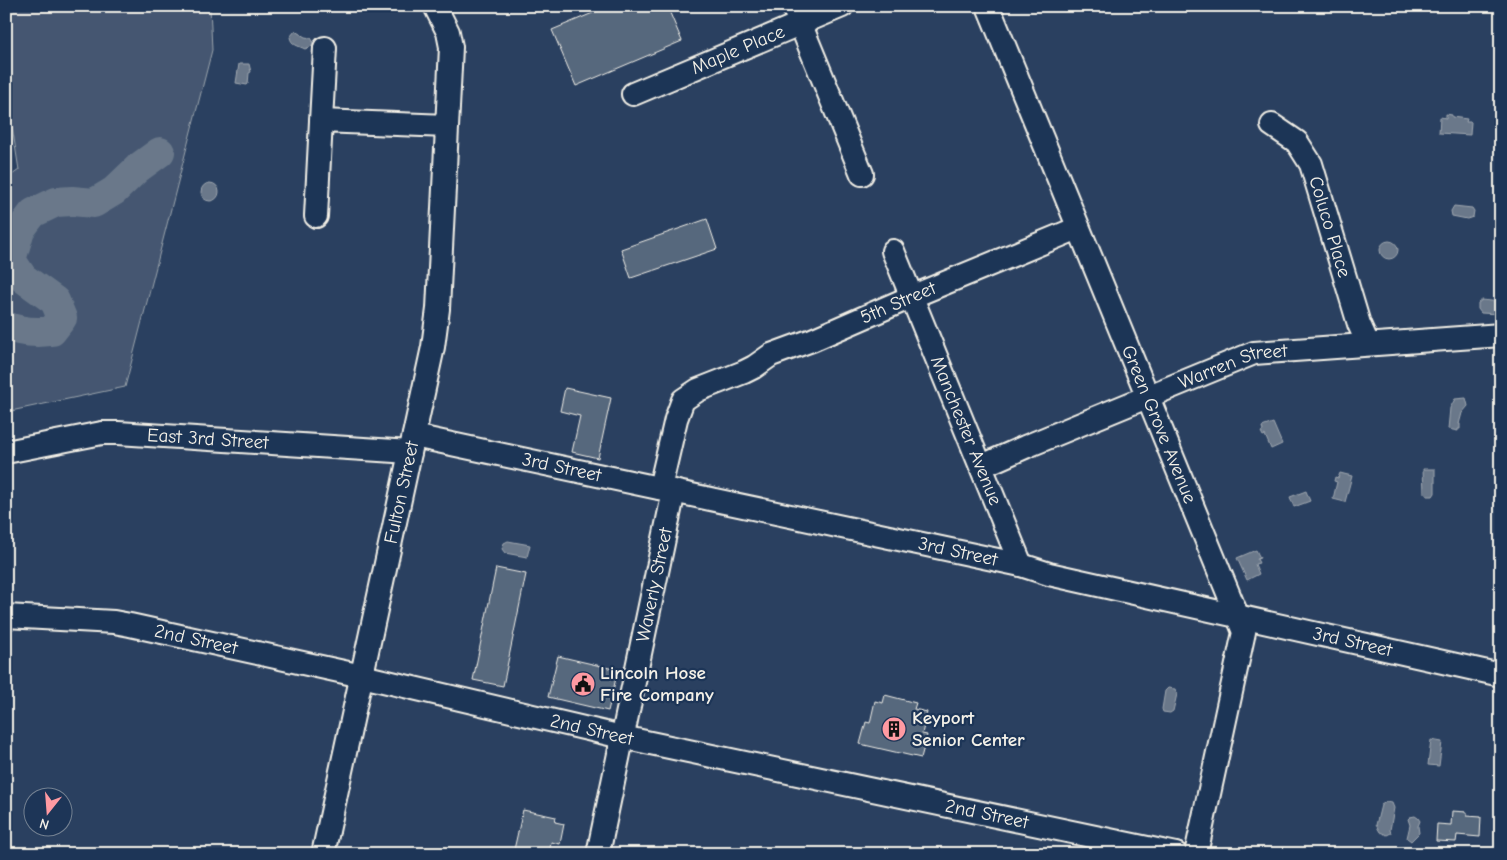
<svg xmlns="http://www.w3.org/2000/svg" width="1507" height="860" viewBox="0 0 1507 860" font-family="'Comic Neue',sans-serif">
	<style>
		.green { fill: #445771; stroke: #9ca4ac }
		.water { fill: #6a788a; stroke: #a1a8b0 }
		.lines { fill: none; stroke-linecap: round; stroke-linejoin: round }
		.river { stroke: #6a788a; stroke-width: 30 }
		.building { fill: #56677d; stroke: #f4f1e8 }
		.minor-casing { stroke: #f4f1e8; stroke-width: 26 }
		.minor { stroke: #1d3557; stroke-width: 22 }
		.labels { text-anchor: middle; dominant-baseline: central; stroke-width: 4.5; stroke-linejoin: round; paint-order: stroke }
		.street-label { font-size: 19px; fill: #f4f1e8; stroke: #1d3557 }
		.poi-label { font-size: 19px; font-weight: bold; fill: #f4f1e8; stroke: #1d3557; text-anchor: start }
	</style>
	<rect width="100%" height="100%" fill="#2a4060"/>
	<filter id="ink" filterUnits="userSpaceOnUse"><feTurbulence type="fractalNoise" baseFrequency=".02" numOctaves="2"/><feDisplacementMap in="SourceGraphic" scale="10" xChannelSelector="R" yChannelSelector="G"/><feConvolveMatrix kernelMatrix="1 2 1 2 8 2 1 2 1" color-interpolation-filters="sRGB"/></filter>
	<g filter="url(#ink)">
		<!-- green -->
		<path class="green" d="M6,6H210L212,50L125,387L6,412V175L9,177L19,170L7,95Z"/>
		<!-- water -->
		<path class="water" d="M295,31L305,37L311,38L313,41L312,46L305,49C299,46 291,45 290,37Z
			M239,64H249L251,72L249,73L248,84L247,85L236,83Z
			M1446,114L1452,115V117L1467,119L1466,122H1471L1470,135L1439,133L1440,117L1446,118Z
			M201 192a9 9 0 1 1 18 0a9 9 0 1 1-18 0Z
			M1454,206L1472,208L1474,211L1473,217L1467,219L1452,216L1451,211Z
			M1380 250a9 9 0 1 1 18 0a9 9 0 1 1-18 0Z
			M1482,300L1500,302L1501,313L1499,314L1481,313L1478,309V303Z
			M1466,398L1468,406L1462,413L1459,424H1460V429H1458V431L1448,429L1450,408L1455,399Z
			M1273,423L1282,444L1271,449L1265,435L1263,436L1261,432L1263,431L1262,427Z
			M1423,469H1435V493L1433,496H1427L1424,493Z
			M1340,473L1352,476L1345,502L1333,499L1337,482L1334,481L1335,477L1338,478Z
			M1306,491L1310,501L1294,507L1290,497Z
			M508,541L530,545L527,557L505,553L502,549L504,543Z
			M1256,550L1260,558L1257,559L1259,563L1255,564L1259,574L1247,580L1237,558Z
			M1168,688L1175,689L1177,694L1173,711L1170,713L1163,712L1162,709L1165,691Z
			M1431,740L1442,742L1439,766L1428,765Z
			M1386,802L1392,803L1394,808L1390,830L1391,833L1387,835L1380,832L1376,825L1381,805Z
			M1415,816L1418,818L1420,821L1418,826L1419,833L1411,841L1407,838L1410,825L1408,819L1410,817Z"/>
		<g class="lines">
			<!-- river -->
			<path class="river" d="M6,326C20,332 37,333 52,331L62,318L55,301L23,278L11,260L20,230L33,213L56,202L72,201L94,203L114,191L138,168L160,152"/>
		</g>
		<!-- building -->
		<path class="building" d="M598,6H667L682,41L576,86L552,30L600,10Z
			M707,219L717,249L631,278L621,249Z
			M565,388L611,398L598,458L572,452L580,416L560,411Z
			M496,568L526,574L503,686L473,680Z
			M558,656L618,670L608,711L548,697Z
			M885,695L916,703L914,709L927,712L922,734L927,735L921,758L860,744L866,722L870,723L875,701L883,703Z
			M523,810L556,817L555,822L564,824L560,844L551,842L549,854H513Z
			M1452,811L1467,812V816L1481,817L1480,837L1457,835L1456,842L1436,841L1437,824L1451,825Z"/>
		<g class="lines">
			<defs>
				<g id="minor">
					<path d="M793,6L862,174"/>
					<path id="s1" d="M988,6L1244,632L1196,854"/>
					<path id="s2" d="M633,94L842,6"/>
					<path d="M321,121L325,48"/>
					<path id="s3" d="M1272,125L1297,142L1311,164L1359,324L1368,344"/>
					<path d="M316,216L321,121L447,126"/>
					<path id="s4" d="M893,251L1021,565"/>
					<path id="s5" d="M414,436L1021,565L1049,574L1501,675"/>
					<path id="s6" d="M6,452L102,433H118L410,452"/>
					<path id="s7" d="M982,466L1025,447L1254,353L1501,335"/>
					<path id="s8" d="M660,488L676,419L683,400L698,390L744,372L754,367L771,355L812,340L911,297L1078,228"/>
					<path id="s9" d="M6,616L114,622L130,625L362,676L622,737L1176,854"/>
					<path id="s10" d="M323,854L433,347L438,309L451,47L448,32L435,6"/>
					<path id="s11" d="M598,854L674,491"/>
				</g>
			</defs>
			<!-- minor casing -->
			<use href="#minor" class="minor-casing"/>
			<!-- minor -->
			<use href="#minor" class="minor"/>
		</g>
	</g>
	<!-- icons -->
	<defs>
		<symbol id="civic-disc" viewBox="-11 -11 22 22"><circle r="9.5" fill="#ff9aa2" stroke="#1d3557"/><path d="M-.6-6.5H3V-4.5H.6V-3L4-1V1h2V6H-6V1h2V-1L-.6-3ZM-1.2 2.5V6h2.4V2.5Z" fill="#111"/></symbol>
		<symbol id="building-disc" viewBox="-11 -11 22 22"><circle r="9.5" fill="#ff9aa2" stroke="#1d3557"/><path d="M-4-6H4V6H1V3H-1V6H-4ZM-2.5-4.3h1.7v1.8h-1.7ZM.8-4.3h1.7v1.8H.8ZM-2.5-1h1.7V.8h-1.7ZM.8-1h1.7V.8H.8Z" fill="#111"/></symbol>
	</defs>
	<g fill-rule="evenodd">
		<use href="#civic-disc" x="569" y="670" width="28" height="28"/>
		<use href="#building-disc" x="880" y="715" width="28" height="28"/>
	</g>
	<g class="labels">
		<!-- street labels -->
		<g class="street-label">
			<text stroke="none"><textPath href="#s2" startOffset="114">Maple Place</textPath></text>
			<text stroke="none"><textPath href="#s3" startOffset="122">Coluco Place</textPath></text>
			<text stroke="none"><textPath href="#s8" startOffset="328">5th Street</textPath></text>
			<text stroke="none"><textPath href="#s7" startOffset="271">Warren Street</textPath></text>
			<text stroke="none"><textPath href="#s1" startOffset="452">Green Grove Avenue</textPath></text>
			<text stroke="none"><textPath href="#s4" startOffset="194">Manchester Avenue</textPath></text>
			<text stroke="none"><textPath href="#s6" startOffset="204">East 3rd Street</textPath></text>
			<text stroke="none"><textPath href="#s5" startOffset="151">3rd Street</textPath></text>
			<text stroke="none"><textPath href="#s10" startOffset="370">Fulton Street</textPath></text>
			<text stroke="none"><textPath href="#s5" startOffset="556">3rd Street</textPath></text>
			<text stroke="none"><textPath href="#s11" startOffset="275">Waverly Street</textPath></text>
			<text stroke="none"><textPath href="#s9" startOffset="192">2nd Street</textPath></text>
			<text stroke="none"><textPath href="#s5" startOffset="961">3rd Street</textPath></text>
			<text stroke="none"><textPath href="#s9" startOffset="598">2nd Street</textPath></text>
			<text stroke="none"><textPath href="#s9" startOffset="1002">2nd Street</textPath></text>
		</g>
		<!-- poi labels -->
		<g class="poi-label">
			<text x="600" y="673">Lincoln Hose<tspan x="600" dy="22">Fire Company</tspan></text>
			<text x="912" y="718">Keyport<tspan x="912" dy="22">Senior Center</tspan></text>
		</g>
	</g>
	<!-- margin -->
	<rect width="1507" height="860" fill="none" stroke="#1d3557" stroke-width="25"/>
	<rect x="12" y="12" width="1482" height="835" fill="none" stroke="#f4f1e8" stroke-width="2" filter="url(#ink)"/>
	<!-- north arrow -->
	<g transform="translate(48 812) rotate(197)"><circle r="24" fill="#1d3557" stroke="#738091"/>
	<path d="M0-4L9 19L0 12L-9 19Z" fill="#ff9aa2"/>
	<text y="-8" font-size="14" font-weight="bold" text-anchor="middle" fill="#f4f1e8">N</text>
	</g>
</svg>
